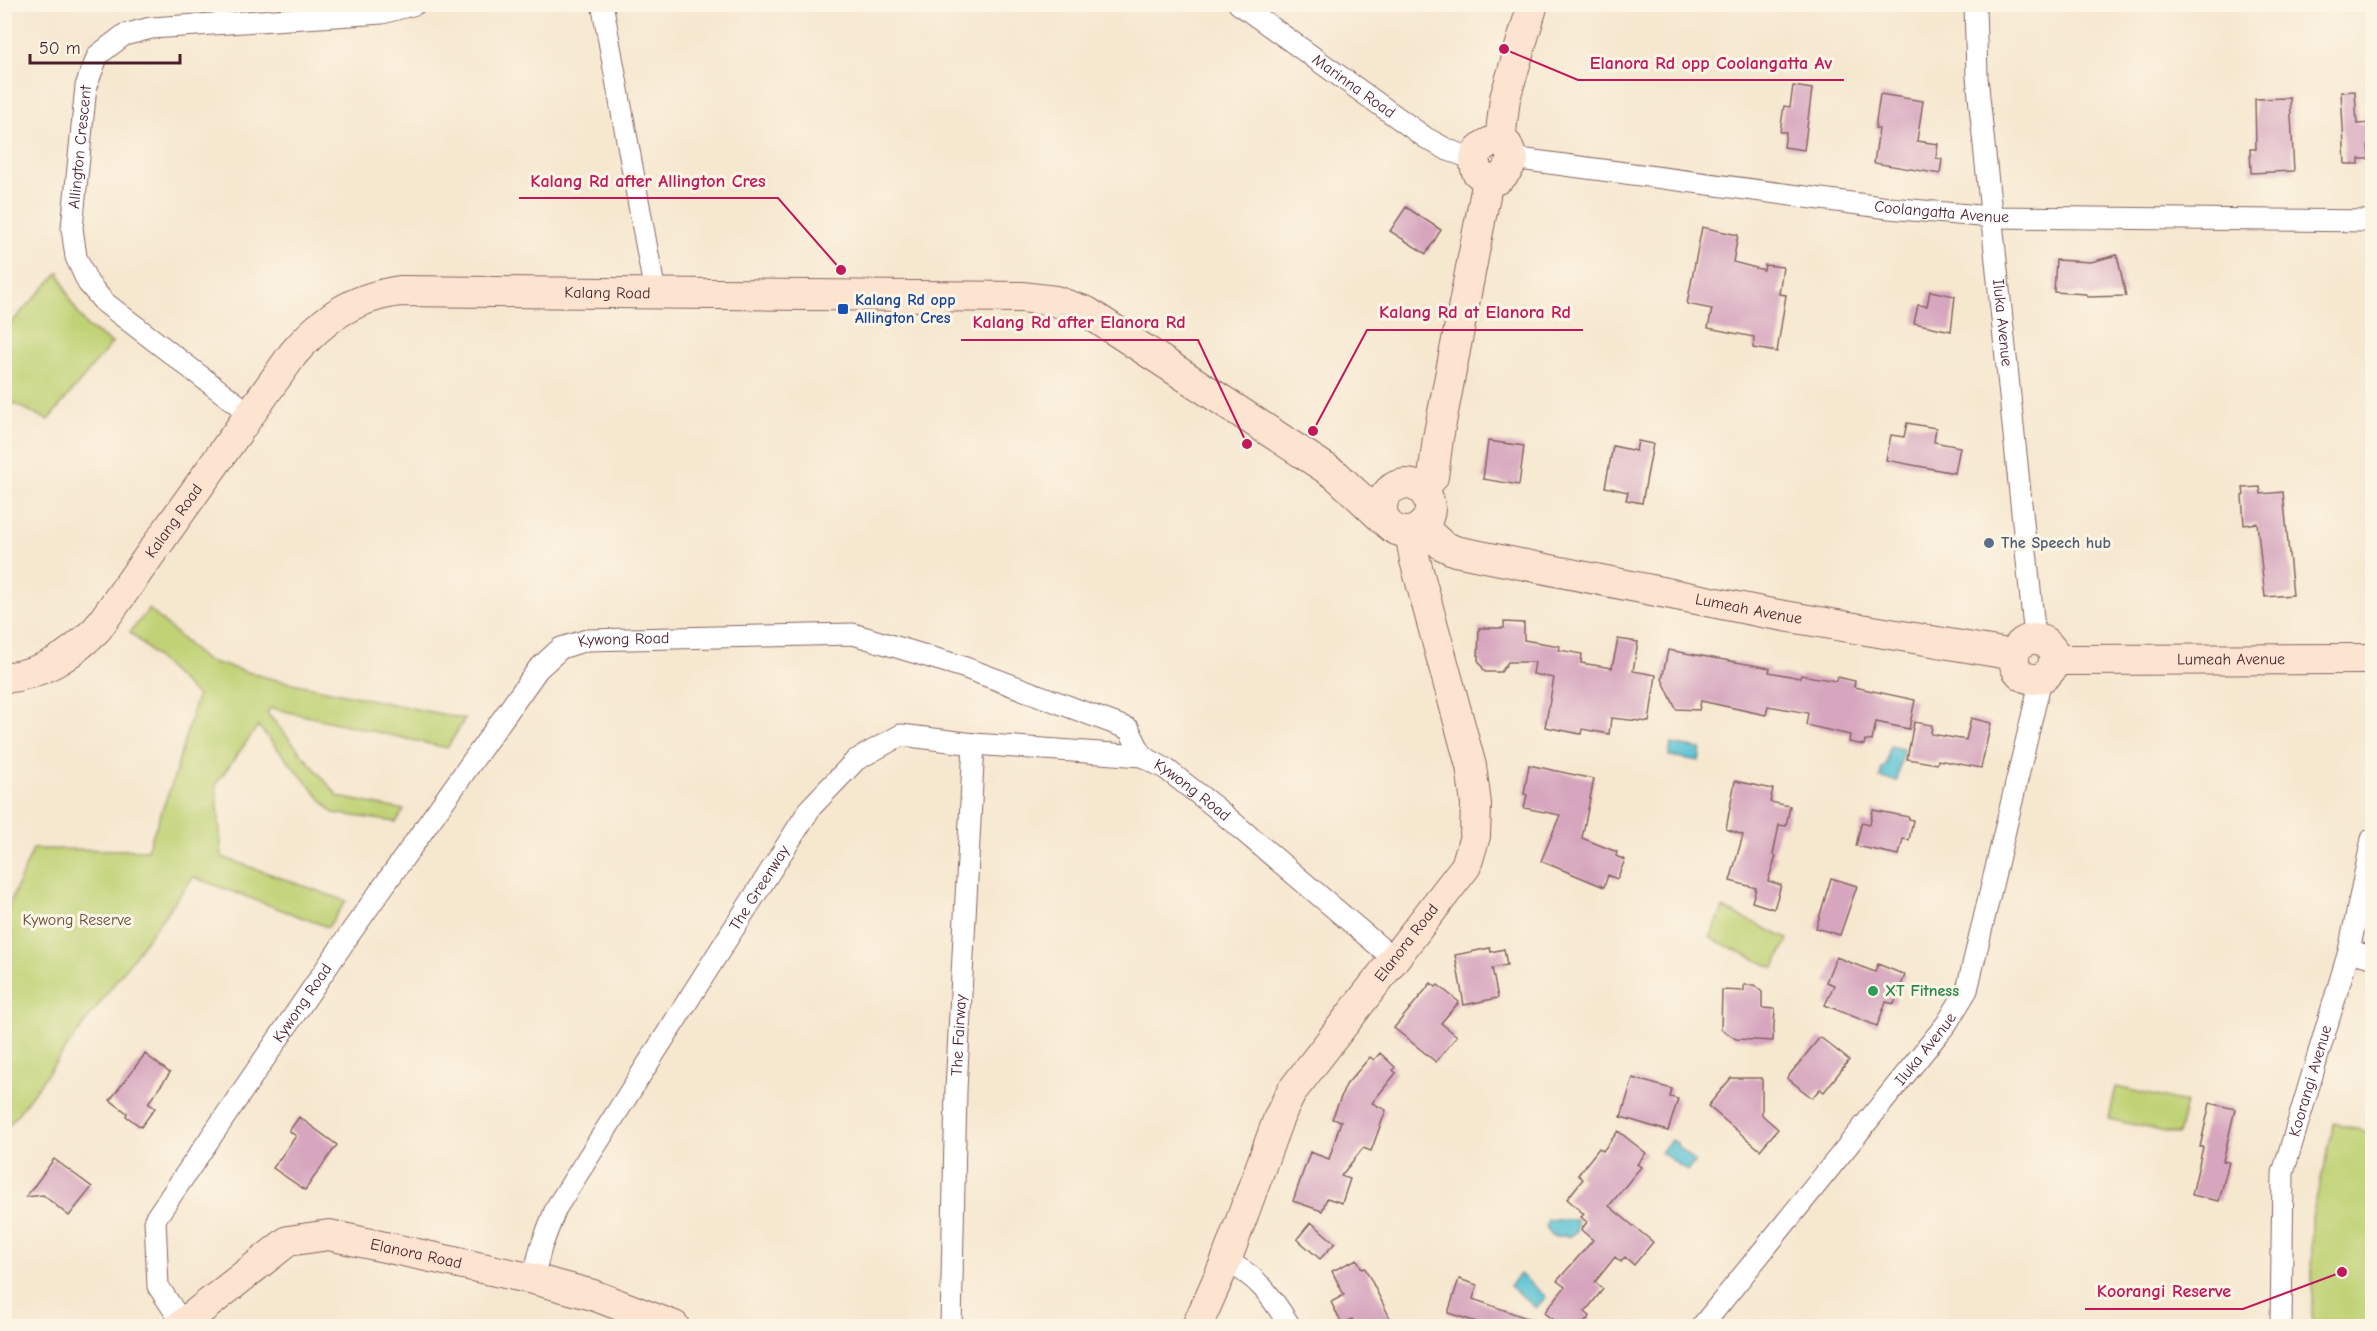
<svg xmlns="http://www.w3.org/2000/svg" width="2377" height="1331" viewBox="0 0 2377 1331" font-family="'Comic Neue',sans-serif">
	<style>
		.built { fill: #f7cfd5 }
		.green { fill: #bfd275; stroke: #847850; stroke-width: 1.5 }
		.water { fill: #58c2d4; stroke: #517080; stroke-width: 1.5 }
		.building { fill: #d6a5be }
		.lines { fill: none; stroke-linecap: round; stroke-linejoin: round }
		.street-casing { stroke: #866564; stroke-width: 23 }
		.secondary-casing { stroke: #866564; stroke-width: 32 }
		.street { stroke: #fff; stroke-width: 21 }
		.secondary { stroke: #fde4d1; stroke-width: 30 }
		.transit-dot { fill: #1a4fb4; stroke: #fcf5e5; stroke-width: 2 }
		.service-dot { fill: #5c6f8a; stroke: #fcf5e5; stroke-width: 2 }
		.leisure-dot { fill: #2e9e5b; stroke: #fcf5e5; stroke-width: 2 }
		.labels { text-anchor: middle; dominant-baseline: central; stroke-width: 6; stroke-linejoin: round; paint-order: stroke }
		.street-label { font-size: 16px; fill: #4a1f2b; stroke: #fcf5e5 }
		.transit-label { font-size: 16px; font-weight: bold; fill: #164399; stroke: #fcf5e5; text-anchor: start }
		.service-label { font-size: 16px; font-weight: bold; fill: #4e5e75; stroke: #fcf5e5; text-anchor: start }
		.park-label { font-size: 16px; fill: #674c3e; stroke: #fcf5e5 }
		.leisure-label { font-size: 16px; font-weight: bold; fill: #27864d; stroke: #fcf5e5; text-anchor: start }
		.leader { fill: none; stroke: #c2185b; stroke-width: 2 }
		.callout-dot { fill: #c2185b; stroke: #fcf5e5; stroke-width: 2 }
		.callout-label { font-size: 18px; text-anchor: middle; font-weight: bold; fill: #c2185b; stroke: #fcf5e5; stroke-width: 6; stroke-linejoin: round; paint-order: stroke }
	</style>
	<rect width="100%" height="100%" fill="#fcf5e5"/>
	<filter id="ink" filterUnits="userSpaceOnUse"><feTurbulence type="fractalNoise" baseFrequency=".0167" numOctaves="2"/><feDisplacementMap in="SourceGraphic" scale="12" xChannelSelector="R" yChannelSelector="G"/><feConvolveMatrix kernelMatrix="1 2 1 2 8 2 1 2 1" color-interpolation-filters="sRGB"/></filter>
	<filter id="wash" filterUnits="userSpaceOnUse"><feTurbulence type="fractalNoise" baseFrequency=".008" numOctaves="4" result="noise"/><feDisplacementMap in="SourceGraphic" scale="24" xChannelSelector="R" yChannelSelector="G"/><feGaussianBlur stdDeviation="1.35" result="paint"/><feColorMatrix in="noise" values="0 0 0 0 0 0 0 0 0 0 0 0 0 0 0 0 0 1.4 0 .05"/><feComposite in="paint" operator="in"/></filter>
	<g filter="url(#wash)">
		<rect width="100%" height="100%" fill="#f6e7cf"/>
		<!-- built -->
		<path class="built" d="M4,513H9L10,631H4Z"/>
		<!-- green -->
		<path class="green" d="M59,272L71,302L87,327L112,343L48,420L5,399V329Z
			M149,609L205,660L268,678L465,719L447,748L271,708L267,713L339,797L404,810L396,822L333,813L258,726L216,784L222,857L346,901L328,927L193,877L5,1131V915L33,849L147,850L173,781L197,696L130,632Z
			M1723,908L1788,939L1774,968L1710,938Z
			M2116,1087L2186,1103L2178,1135L2109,1119Z
			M2334,1123L2372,1133V1326H2312V1217Z"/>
		<!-- water -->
		<path class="water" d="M1671,744L1701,749L1699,761L1669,756Z
			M1890,746L1903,749L1897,781L1880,778L1882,768L1886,765Z
			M1671,1140L1677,1143L1678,1147L1695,1162L1687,1171L1661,1152Z
			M1548,1220H1577V1232L1569,1237L1565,1235L1557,1237L1551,1236L1546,1226Z
			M1520,1274L1546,1297L1536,1308L1510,1286Z"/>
		<g id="blocks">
			<!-- building -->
			<path class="building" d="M1793,86L1812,89L1804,150L1784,147L1786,132H1780L1784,106L1790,107Z
				M2355,91L2357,124L2373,123V143H2368L2369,159H2359V164H2345L2341,92Z
				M1880,94L1923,101L1917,141L1938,144L1936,158L1942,159L1940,174L1874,163L1879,129L1875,128Z
				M2290,98L2294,171L2251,173L2250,149H2256L2255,99Z
				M1406,207L1441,230L1426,254L1390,231Z
				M1702,227L1738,235L1733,262L1764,270L1765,265L1783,267L1779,294L1786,295L1777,352L1753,348L1754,337L1708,328L1712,309L1687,304Z
				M2117,255L2126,296L2087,297L2086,294L2054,292L2056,260L2091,262Z
				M1930,291L1955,296L1951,331L1914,323L1918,305L1927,306Z
				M1907,423L1936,428L1934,442L1960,447L1955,473L1886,460L1891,435L1904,437Z
				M1488,441L1524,446L1519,485L1483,479Z
				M1638,441L1653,444L1642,503L1626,500L1628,492L1605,487L1613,446L1636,451Z
				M2260,487L2261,494L2283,492L2293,595L2265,597L2257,523L2244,525L2242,496L2244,495L2243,488Z
				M1504,622L1524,623V640L1560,646L1559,650L1582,654L1581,663L1612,668L1618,639L1638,642L1633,671L1656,675L1649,722L1611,718L1609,734L1582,729L1581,734L1545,727L1554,678L1533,674L1535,662H1508L1501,672H1485L1478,660L1479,628H1504Z
				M1668,650L1770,668L1769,672L1800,678L1801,675L1836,681L1837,677L1855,681L1854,687L1915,700L1909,729L1876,722L1872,741L1865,740L1864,745L1849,742L1850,735L1806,725L1808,713L1768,706L1766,715L1701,701L1699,710L1676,709L1662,679Z
				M1971,718L1991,723L1981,768L1938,760L1937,764L1907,759L1914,722L1932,725L1931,734L1966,740Z
				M1529,765L1594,779L1582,838L1617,852L1616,856L1625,860L1617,879L1608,875L1604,887L1541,861L1560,815L1524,808L1527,795L1524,794Z
				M1735,781L1773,789L1770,802L1790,806L1786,826L1779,825L1773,855L1776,856L1768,881L1781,885L1774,909L1752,902L1756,888L1730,881L1743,835L1726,829Z
				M1873,810L1909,817V819L1913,820L1909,840L1903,839L1899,855L1856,846L1861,824L1862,822L1870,824Z
				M1831,878L1857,886L1840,935L1816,928Z
				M1490,948L1491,952L1504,949L1507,965L1492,968L1498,998L1464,1005L1455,955Z
				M1836,957L1875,972L1878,964L1905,975L1894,1004L1886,1002L1877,1026L1825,1005L1834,985L1826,982Z
				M1431,983L1436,987L1438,985L1459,1002L1441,1023L1457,1036L1436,1062L1394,1028Z
				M1744,985H1754L1762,992V1008L1775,1009L1773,1041L1736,1039L1721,1029L1722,990L1744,991Z
				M1820,1037L1849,1060L1824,1092L1820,1089L1812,1098L1787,1078Z
				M1380,1053L1395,1067L1393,1070L1396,1073L1372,1103L1386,1110L1371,1151L1363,1148L1341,1176L1350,1179L1342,1203L1327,1198L1322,1211L1293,1201L1310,1152L1329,1159L1341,1121L1332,1119L1346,1085L1370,1057L1374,1060Z
				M145,1054L170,1073L148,1103L155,1108L141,1127L126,1116L127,1113L110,1100Z
				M1633,1078L1672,1089L1670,1097L1678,1099L1668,1131L1621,1117Z
				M1731,1078H1762V1115L1778,1129L1760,1150L1708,1106Z
				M2210,1103L2235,1109L2223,1161L2229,1162L2219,1201L2192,1195L2203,1147H2200Z
				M299,1117L337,1145L305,1190L273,1168L296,1136L289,1131Z
				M1618,1131L1646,1153L1637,1164L1641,1167L1609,1206L1653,1242L1634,1265L1625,1257L1621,1262L1615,1257L1595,1282L1603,1289L1585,1312L1590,1316L1582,1326H1561L1544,1313L1565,1287L1557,1281L1593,1240L1581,1230L1587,1222L1581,1217L1584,1214L1567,1199L1583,1179L1578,1175L1599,1148L1603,1151Z
				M54,1159L92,1187L69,1216L43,1195L26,1197Z
				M1311,1222L1335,1243L1320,1259L1297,1239Z
				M1357,1259L1362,1269L1365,1268L1394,1326H1356L1352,1319L1342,1324L1331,1302L1344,1295L1332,1271Z
				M1459,1279L1477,1285L1473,1299L1541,1323V1326H1489L1448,1313Z"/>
		</g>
	</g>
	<g filter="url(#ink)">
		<use href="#blocks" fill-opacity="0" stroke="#866564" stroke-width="1.5"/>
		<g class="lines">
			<defs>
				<g id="street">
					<path d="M601,4L603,8L655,293"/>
					<path id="s1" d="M1239,4L1426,138L1448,150L1474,159"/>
					<path id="s2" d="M1975,4L1977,77L2035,638"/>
					<path id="s3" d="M1513,160H1527L1889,208L1991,217L2372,221"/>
					<path id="s4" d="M250,414L104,302L88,283L76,257L72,228L86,86L98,55L124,35L151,28L382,13L415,4"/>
					<path d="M2349,951L2372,957"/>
					<path d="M1226,1261C1259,1277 1271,1296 1290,1326"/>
					<path id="s5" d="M533,1279L541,1247L556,1208L811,807L856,760L901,735L974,744L1142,756"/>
					<path id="s6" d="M183,1324L158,1286L155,1219L351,932L538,669L561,648L587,640L853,634L963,667L1129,729L1142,756L1166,769L1215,807L1394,959"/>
					<path id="s7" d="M951,1326L956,1090L974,744"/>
					<path id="s8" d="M1702,1326L1947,1023L1967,990L2041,679"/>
					<path id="s9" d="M2281,1326L2283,1173L2349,951L2372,839"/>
				</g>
				<g id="secondary">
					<path d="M1494,141L1507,145L1513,160C1504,177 1494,189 1477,172C1471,156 1479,145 1494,141Z"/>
					<path d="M1500,141L1505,98L1533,4"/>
					<circle cx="1406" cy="508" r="24"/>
					<path d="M1422,490L1433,477L1438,438L1488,180"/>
					<path id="s10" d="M1421,526L1442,545L1455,551L1767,613L2014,655"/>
					<circle cx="2034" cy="659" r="20"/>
					<path id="s11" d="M2054,660L2372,659"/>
					<path id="s12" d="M4,678C43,674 70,656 97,629L293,354C324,318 352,298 400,291L1022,297L1055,301L1087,312L1336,475L1385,521"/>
					<path id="s13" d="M180,1326L288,1241L329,1235L533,1279L593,1295L674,1326"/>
					<path id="s14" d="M1197,1326L1226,1261L1279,1117L1292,1091L1466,866L1475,836L1476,804L1471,766L1415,560L1410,532"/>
				</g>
			</defs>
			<!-- street casing -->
			<use href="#street" class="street-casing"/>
			<!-- secondary casing -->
			<use href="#secondary" class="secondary-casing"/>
			<!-- street -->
			<use href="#street" class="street"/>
			<!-- secondary -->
			<use href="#secondary" class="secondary"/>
		</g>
	</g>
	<!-- markers -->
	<rect class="transit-dot" x="837" y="303" width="12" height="12" rx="3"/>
	<circle class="service-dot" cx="1989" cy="543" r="6"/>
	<circle class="leisure-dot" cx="1873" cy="991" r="6"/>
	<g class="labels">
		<!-- street labels -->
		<g class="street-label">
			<text stroke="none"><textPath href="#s1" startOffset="141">Marinna Road</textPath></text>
			<text stroke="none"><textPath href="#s4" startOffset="348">Allington Crescent</textPath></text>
			<text stroke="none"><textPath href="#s3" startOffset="432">Coolangatta Avenue</textPath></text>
			<text stroke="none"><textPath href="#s12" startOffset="780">Kalang Road</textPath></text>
			<text stroke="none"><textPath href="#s2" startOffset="320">Iluka Avenue</textPath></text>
			<text stroke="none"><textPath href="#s12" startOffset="240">Kalang Road</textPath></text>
			<text stroke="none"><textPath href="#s10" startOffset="342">Lumeah Avenue</textPath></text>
			<text stroke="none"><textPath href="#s6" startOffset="878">Kywong Road</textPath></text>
			<text stroke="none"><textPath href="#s11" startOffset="177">Lumeah Avenue</textPath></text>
			<text stroke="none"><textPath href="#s6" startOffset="1490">Kywong Road</textPath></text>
			<text stroke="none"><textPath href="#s5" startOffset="454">The Greenway</textPath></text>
			<text stroke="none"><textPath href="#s14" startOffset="441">Elanora Road</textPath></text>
			<text stroke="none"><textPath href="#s6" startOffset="374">Kywong Road</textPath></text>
			<text stroke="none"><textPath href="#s7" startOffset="291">The Fairway</textPath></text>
			<text stroke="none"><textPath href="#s8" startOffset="356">Iluka Avenue</textPath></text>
			<text stroke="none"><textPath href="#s9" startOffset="249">Koorangi Avenue</textPath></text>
			<text stroke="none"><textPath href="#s13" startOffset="268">Elanora Road</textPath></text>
		</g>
		<!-- transit labels -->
		<g class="transit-label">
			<text x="855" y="300">Kalang Rd opp<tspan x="855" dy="18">Allington Cres</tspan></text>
		</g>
		<!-- service labels -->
		<g class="service-label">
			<text x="2001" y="543">The Speech hub</text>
		</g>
		<!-- park labels -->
		<g class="park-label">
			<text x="77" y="920">Kywong Reserve</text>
		</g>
		<!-- leisure labels -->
		<g class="leisure-label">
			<text x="1885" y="991">XT Fitness</text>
		</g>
	</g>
	<!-- callouts -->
	<path class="leader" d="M1504 49L1578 80H1844M841 270L778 198H519M1313 431L1367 330H1583M1247 444L1198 340H961M2342 1272L2243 1309H2085"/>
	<g class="callout-dot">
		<circle cx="1504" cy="49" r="6"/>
		<circle cx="841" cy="270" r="6"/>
		<circle cx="1313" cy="431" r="6"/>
		<circle cx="1247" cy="444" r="6"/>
		<circle cx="2342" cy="1272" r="6"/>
	</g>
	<g class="callout-label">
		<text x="1711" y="69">Elanora Rd opp Coolangatta Av</text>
		<text x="648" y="187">Kalang Rd after Allington Cres</text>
		<text x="1475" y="318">Kalang Rd at Elanora Rd</text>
		<text x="1079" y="328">Kalang Rd after Elanora Rd</text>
		<text x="2164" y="1297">Koorangi Reserve</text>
	</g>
	<!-- margin -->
	<rect width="2377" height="1331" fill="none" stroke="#fcf5e5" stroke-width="24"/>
	<!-- scale -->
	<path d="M30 54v9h150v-9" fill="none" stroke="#4a1f2b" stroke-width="3"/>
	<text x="39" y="54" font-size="18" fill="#4a1f2b" stroke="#fcf5e5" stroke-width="4.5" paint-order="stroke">50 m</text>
</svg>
